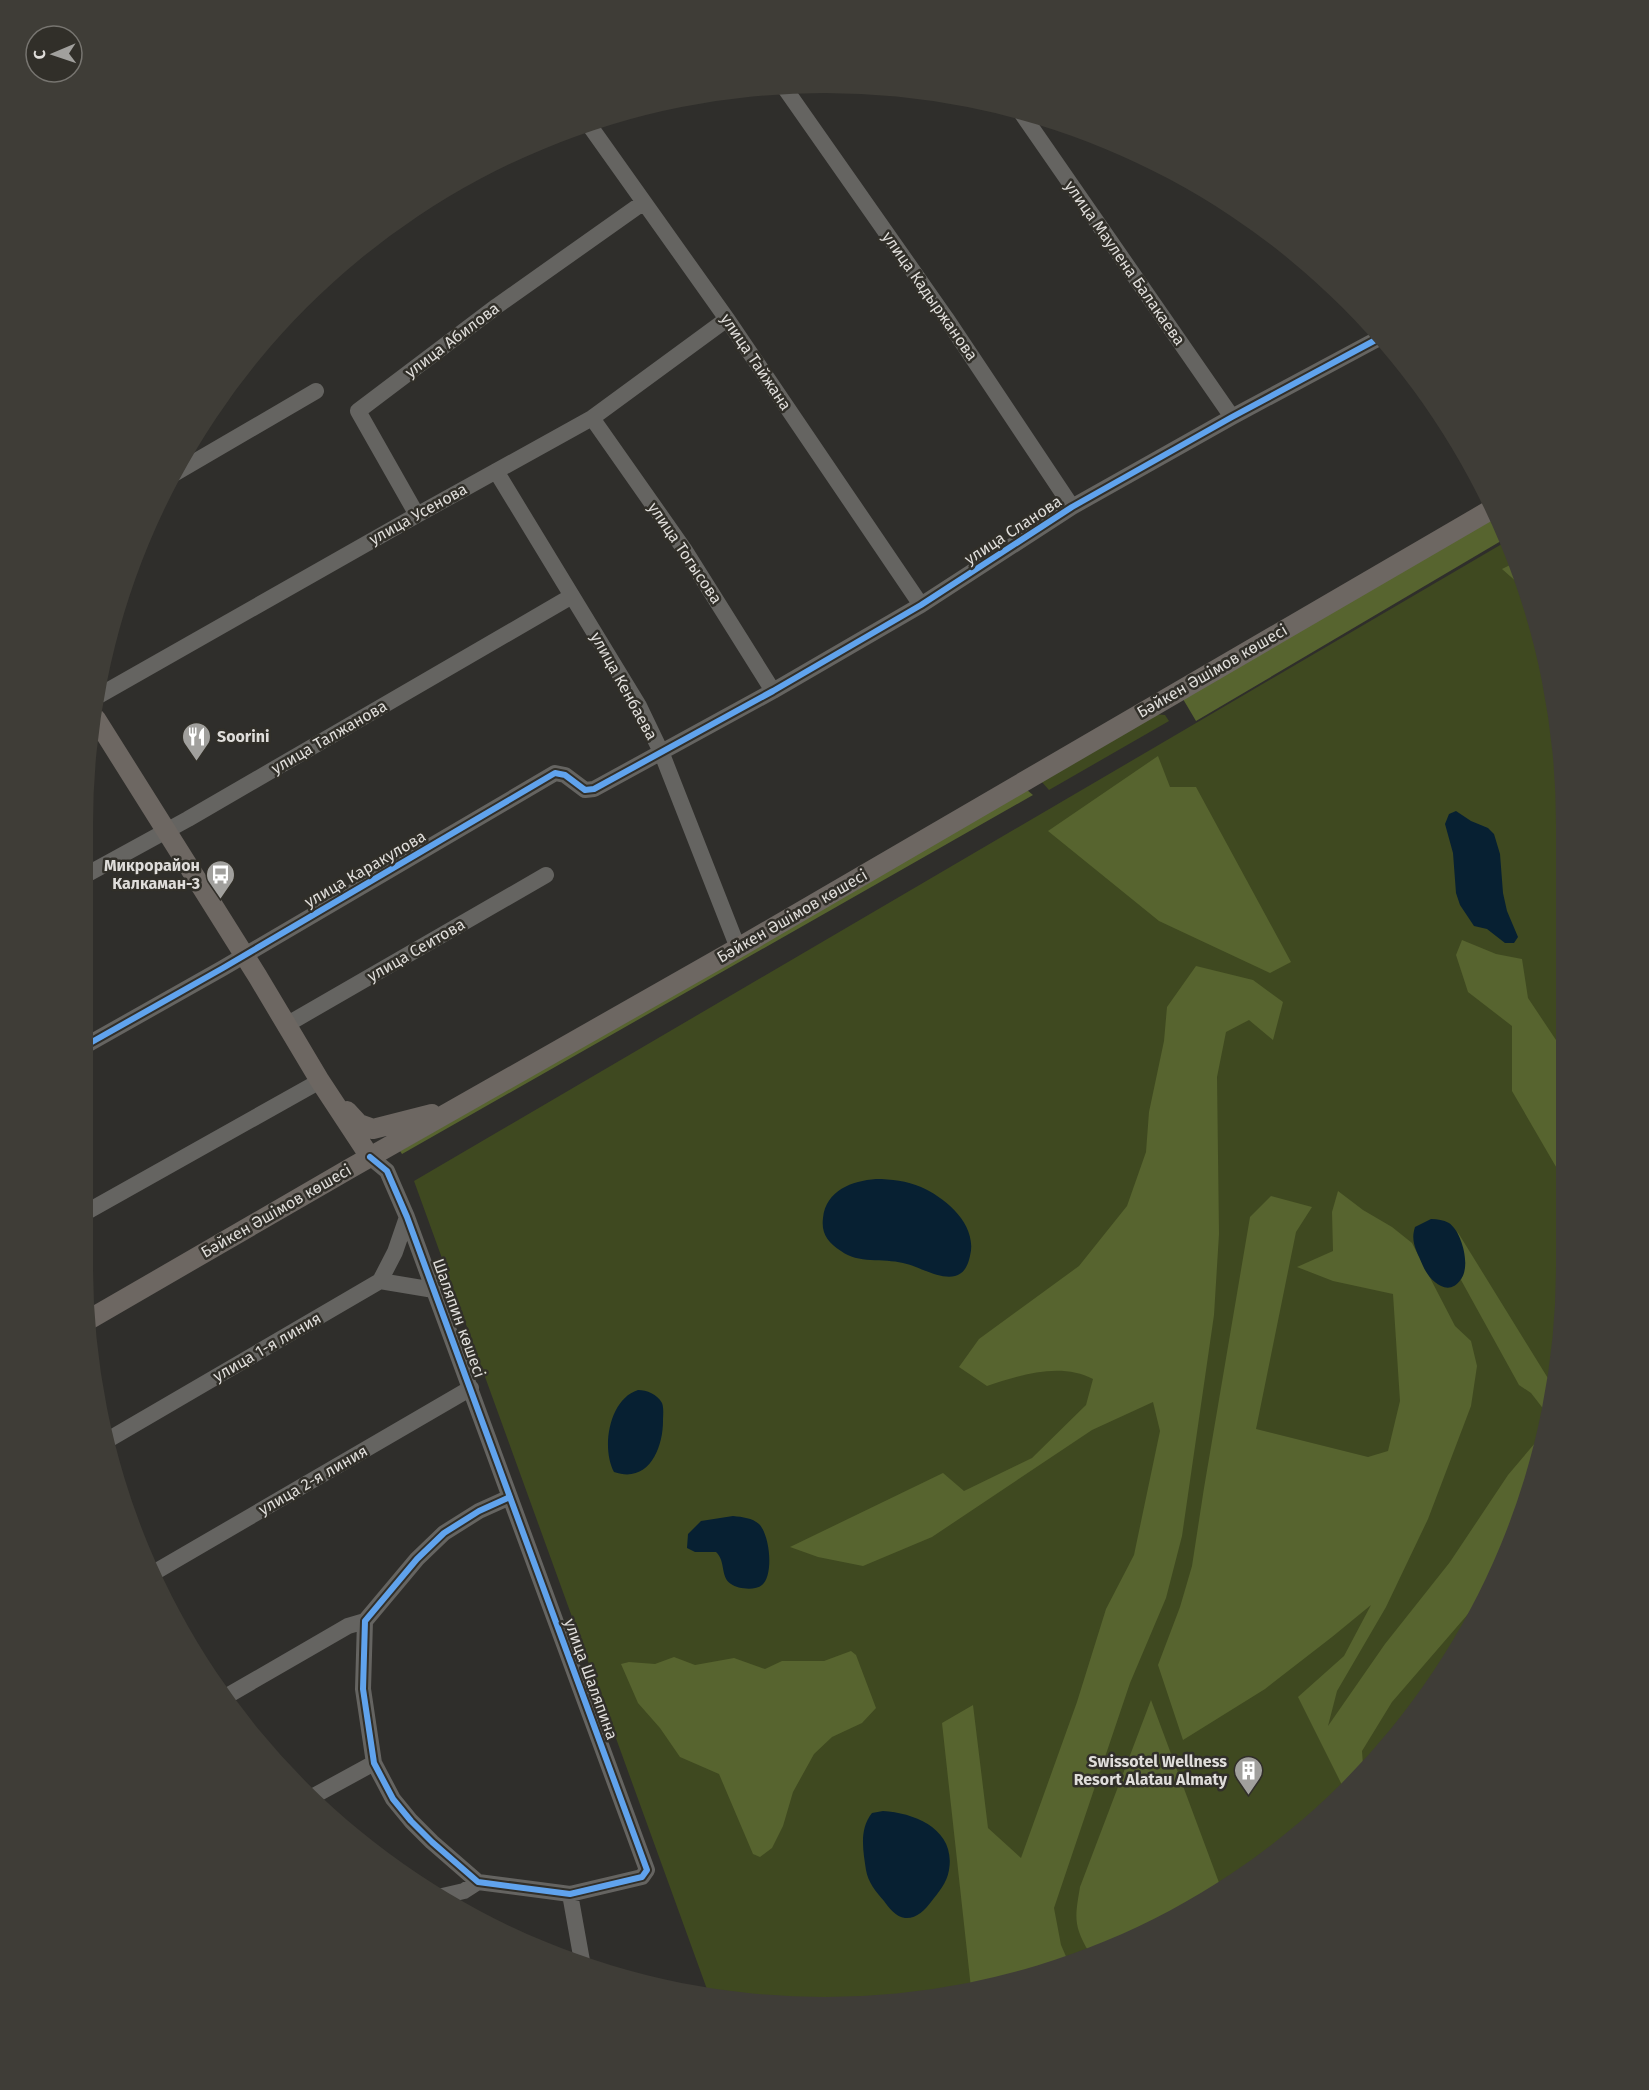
<svg xmlns="http://www.w3.org/2000/svg" width="1649" height="2090" viewBox="0 0 1649 2090" font-family="'Fira Sans',sans-serif">
	<style>
		.green { fill: #3f4920 }
		.forest { fill: #57642f }
		.water { fill: #072032 }
		.lines { fill: none; stroke-linecap: round; stroke-linejoin: round }
		.minor { stroke: #656461; stroke-width: 16 }
		.major { stroke: #6d6762; stroke-width: 20 }
		.cycleway-casing { stroke: #312f29; stroke-width: 10 }
		.cycleway { stroke: #60a3ed; stroke-width: 6 }
		.labels { text-anchor: middle; dominant-baseline: central; stroke-width: 5; stroke-linejoin: round; paint-order: stroke }
		.street-label { font-size: 16px; fill: #dfddda; stroke: #312f29 }
		.poi-label { font-size: 16px; font-weight: bold; fill: #dfddda; stroke: #312f29; text-anchor: end }
	</style>
	<rect width="100%" height="100%" fill="#2f2e2b"/>
	<!-- green -->
	<path class="green" d="M1507,541L1527,586L1565,776L1566,1266L1552,1410L1510,1549L1441,1678L1349,1790L1196,1908L1017,1982L825,2007L708,1992L414,1181Z
		M1154,714L1165,715L1169,721L1049,790L1041,781Z"/>
	<!-- forest -->
	<path class="forest" d="M1495,515L1506,538L1196,721L1183,699Z
		M1516,562L1528,592L1502,569Z
		M1158,756L1170,787H1196L1291,962L1270,973L1159,921L1048,831Z
		M1027,790L1033,795L402,1154L400,1151Z
		M1462,940L1496,954L1522,959L1528,998L1566,1055V1184L1512,1091V1026L1468,992L1456,955Z
		M1196,966L1253,980L1283,1002L1273,1040L1249,1020L1226,1032L1217,1077L1219,1234L1214,1315L1182,1536L1166,1598L1130,1683L1054,1908L1061,1945L1068,1961L1017,1982L971,1988L942,1723L973,1705L988,1828L1021,1858L1077,1702L1106,1609L1134,1555L1160,1431L1153,1402L1092,1430L932,1537L863,1566L818,1557L790,1547L943,1473L964,1491L1032,1458L1086,1405L1093,1379C1061,1362 1019,1375 987,1386L959,1367L979,1339L1079,1266L1127,1206L1146,1152L1149,1112L1164,1041L1167,1007Z
		M1338,1191L1363,1210L1392,1227L1412,1243L1455,1326L1471,1341L1477,1366L1471,1406L1428,1519L1386,1607L1337,1691L1328,1726L1385,1644L1450,1562L1508,1475L1541,1436L1545,1411L1531,1393L1519,1385L1461,1280C1468,1264 1462,1247 1457,1231L1554,1388L1552,1410L1510,1549L1487,1592L1392,1702L1362,1751L1363,1765L1366,1769L1346,1793L1298,1697L1344,1656L1371,1605L1332,1637L1265,1689L1183,1740L1158,1665L1180,1607L1192,1566L1204,1488L1250,1217L1271,1196L1312,1207L1296,1232L1256,1429L1368,1457L1388,1451L1400,1401L1393,1294L1333,1281L1297,1267L1333,1251L1332,1212Z
		M851,1651L856,1655L876,1708L862,1723L832,1737L814,1754L793,1792L783,1826L772,1848L760,1857L753,1854L719,1774L680,1757L660,1728L638,1703L621,1664L629,1662L655,1664L674,1657L695,1665L734,1658L765,1669L782,1661H824Z
		M1151,1700L1221,1888L1196,1908L1089,1952C1073,1925 1075,1917 1080,1887Z"/>
	<!-- water -->
	<path class="water" d="M1456,811L1471,821L1488,828L1494,834L1500,854L1503,893L1507,911L1518,937L1514,943H1505L1487,929L1474,926L1460,905L1456,893L1453,853L1445,824L1449,814Z
		M876,1179C891,1179 907,1181 921,1187C946,1198 978,1225 970,1256C968,1265 965,1273 955,1276C940,1280 918,1266 903,1263C883,1258 858,1264 841,1251C828,1242 821,1234 823,1218C826,1190 852,1181 876,1179Z
		M1431,1219C1438,1219 1443,1220 1449,1223C1462,1232 1471,1266 1461,1279C1448,1299 1429,1280 1423,1266C1417,1251 1410,1242 1415,1227Z
		M638,1390C647,1390 657,1394 662,1403C664,1408 663,1416 663,1421C663,1449 648,1484 614,1472C601,1448 609,1399 638,1390Z
		M733,1516C743,1517 752,1518 759,1524C770,1535 774,1575 762,1585C755,1591 738,1589 731,1584C720,1577 726,1561 716,1552H695L687,1548L688,1534L701,1521Z
		M883,1811C916,1813 956,1830 949,1870C947,1883 938,1893 931,1902C925,1910 916,1919 905,1918C896,1917 889,1908 884,1901C876,1892 868,1882 866,1870C863,1850 859,1829 872,1813Z"/>
	<g class="lines">
		<!-- minor -->
		<path class="minor" d="M784,87L946,318L1072,507
			M1018,108L1232,417
			M587,122L727,319L921,605
			M592,418L684,549L773,691
			M496,471L639,706L662,754L738,948
			M172,475L316,391
			M417,515L358,411L497,306L644,202
			M100,695L417,515L592,418L727,319
			M84,876L188,819L572,596
			M286,1025L546,875
			M83,1047L223,968L555,773L565,775L585,790L594,789L773,691L921,605L1072,507L1232,417L1383,336
			M370,1157L387,1171L407,1217L647,1870L642,1877L570,1894L478,1882L432,1842L411,1821L393,1799L374,1763L363,1689L365,1621L417,1559L444,1533L479,1511L510,1497
			M83,1214L320,1081
			M380,1281L395,1252L407,1217
			M106,1441L380,1281L434,1290
			M155,1572L471,1388
			M227,1696L348,1626L365,1621
			M310,1798L374,1763
			M570,1894L582,1961
			M438,1897L464,1891L478,1882"/>
		<!-- major -->
		<path class="major" d="M96,719L258,977L320,1081L370,1157
			M347,1111L359,1124L373,1129L432,1114
			M90,1319L349,1169L738,948L1492,509"/>
		<defs>
			<path id="cycleway" d="M83,1047L223,968L555,773L565,775L585,790L594,789L773,691L921,605L1072,507L1232,417L1383,336
				M370,1157L387,1171L407,1217L647,1870L642,1877L570,1894L478,1882L432,1842L411,1821L393,1799L374,1763L363,1689L365,1621L417,1559L444,1533L479,1511L510,1497"/>
		</defs>
		<!-- cycleway casing -->
		<use href="#cycleway" class="cycleway-casing"/>
		<!-- cycleway -->
		<use href="#cycleway" class="cycleway"/>
	</g>
	<!-- icons -->
	<defs>
		<symbol id="restaurant-pin" viewBox="-11 -11 22 30"><path d="M0 17L-7.5 6A9.5 9.5 0 1 1 7.5 6Z" fill="#a1a09d" stroke="#312f29"/><path d="M-5-6h1v4h1v-4h1v4h1v-4h1v5L-1.5 .5V6h-2V.5L-5-1ZM5-6V6H3V1.5H1.5Q1.5-4 5-6Z" fill="#fff"/></symbol>
		<symbol id="bus-pin" viewBox="-11 -11 22 30"><path d="M0 17L-7.5 6A9.5 9.5 0 1 1 7.5 6Z" fill="#a1a09d" stroke="#312f29"/><path d="M-5-6H5V4H4V6H2V4H-2V6H-4V4H-5ZM-3.5-4V0h7V-4ZM-3.5 1.2v1.5H-2V1.2ZM2 1.2v1.5H3.5V1.2Z" fill="#fff"/></symbol>
		<symbol id="building-pin" viewBox="-11 -11 22 30"><path d="M0 17L-7.5 6A9.5 9.5 0 1 1 7.5 6Z" fill="#a1a09d" stroke="#312f29"/><path d="M-4-6H4V6H1V3H-1V6H-4ZM-2.5-4.3h1.7v1.8h-1.7ZM.8-4.3h1.7v1.8H.8ZM-2.5-1h1.7V.8h-1.7ZM.8-1h1.7V.8H.8Z" fill="#fff"/></symbol>
	</defs>
	<g fill-rule="evenodd">
		<use href="#restaurant-pin" x="180" y="720" width="33" height="45"/>
		<use href="#bus-pin" x="204" y="858" width="33" height="45"/>
		<use href="#building-pin" x="1232" y="1754" width="33" height="45"/>
	</g>
	<g class="labels">
		<!-- street labels -->
		<g class="street-label">
			<text transform="translate(1125 263) rotate(55)">улица Маулена Балакаева</text>
			<text transform="translate(930 296) rotate(55)">улица Кадыржанова</text>
			<text transform="translate(452 340) rotate(-37)">улица Абилова</text>
			<text transform="translate(756 362) rotate(56)">улица Тайжана</text>
			<text transform="translate(418 514) rotate(-29)">улица Усенова</text>
			<text transform="translate(1013 530) rotate(-33)">улица Сланова</text>
			<text transform="translate(685 553) rotate(56)">улица Тогысова</text>
			<text transform="translate(1212 671) rotate(-30)">Бәйкен Әшімов көшесі</text>
			<text transform="translate(624 686) rotate(61)">улица Кенбаева</text>
			<text transform="translate(329 737) rotate(-30)">улица Талжанова</text>
			<text transform="translate(365 869) rotate(-30)">улица Каракулова</text>
			<text transform="translate(792 916) rotate(-30)">Бәйкен Әшімов көшесі</text>
			<text transform="translate(416 950) rotate(-30)">улица Сеитова</text>
			<text transform="translate(276 1211) rotate(-30)">Бәйкен Әшімов көшесі</text>
			<text transform="translate(459 1318) rotate(70)">Шаляпин көшесі</text>
			<text transform="translate(267 1347) rotate(-30)">улица 1-я линия</text>
			<text transform="translate(313 1480) rotate(-30)">улица 2-я линия</text>
			<text transform="translate(591 1679) rotate(70)">улица Шаляпина</text>
		</g>
		<!-- poi labels -->
		<g class="poi-label">
			<text x="217" y="736" text-anchor="start">Soorini</text>
			<text x="200" y="865">Микрорайон<tspan x="200" dy="18">Калкаман-3</tspan></text>
			<text x="1227" y="1761">Swissotel Wellness<tspan x="1227" dy="18">Resort Alatau Almaty</tspan></text>
		</g>
	</g>
	<!-- crop -->
	<path d="M0 0H1649V2090H0ZM824 93H825A731 731 0 0 1 1556 824V1266A731 731 0 0 1 825 1997H824A731 731 0 0 1 93 1266V824A731 731 0 0 1 824 93Z" fill="#3f3d37" fill-rule="evenodd"/>
	<!-- north arrow -->
	<g transform="translate(54 54) rotate(268)"><circle r="28" fill="#312f29" stroke="#777570" stroke-width="1.5"/>
	<path d="M0-4.5L10 22L0 15L-10 22Z" fill="#a1a09d"/>
	<text y="-9" font-size="16" font-weight="bold" text-anchor="middle" fill="#dfddda">С</text>
	</g>
</svg>
